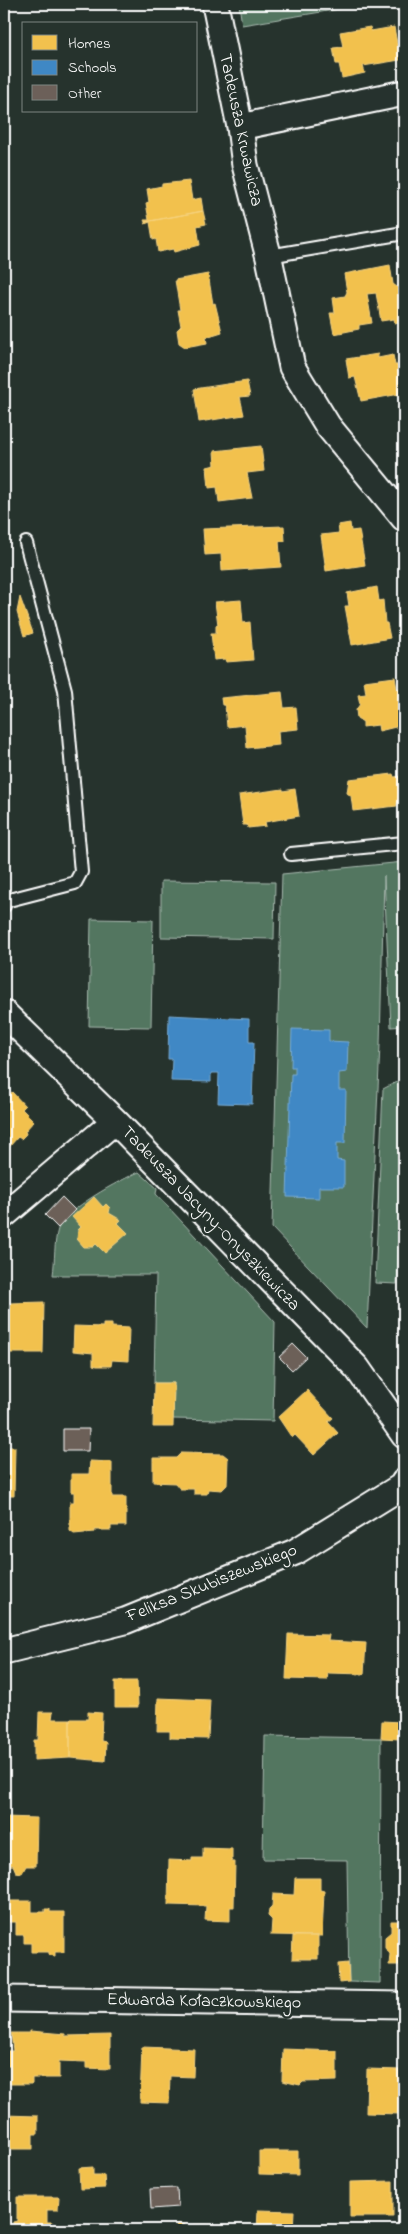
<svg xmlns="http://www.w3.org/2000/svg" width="408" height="2234" viewBox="0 0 408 2234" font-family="'Indie Flower',sans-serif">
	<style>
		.green { fill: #537660; stroke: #a9bab0 }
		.homes { fill: #f2c14e; stroke: #f6d483 }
		.schools { fill: #3f88c5; stroke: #79acd6 }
		.building { fill: #6c6059; stroke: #fff }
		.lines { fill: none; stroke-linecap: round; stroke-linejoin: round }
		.lane-casing { stroke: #fff; stroke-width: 16 }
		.street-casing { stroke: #fff; stroke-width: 29 }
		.lane { stroke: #26332d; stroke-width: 12 }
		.street { stroke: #26332d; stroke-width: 25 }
		.labels { text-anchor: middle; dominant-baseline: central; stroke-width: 5; stroke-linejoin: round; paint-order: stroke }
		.street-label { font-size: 18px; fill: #fff; stroke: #26332d }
	</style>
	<rect width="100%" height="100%" fill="#26332d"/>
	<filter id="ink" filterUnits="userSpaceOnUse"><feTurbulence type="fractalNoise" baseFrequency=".02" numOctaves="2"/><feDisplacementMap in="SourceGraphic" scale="10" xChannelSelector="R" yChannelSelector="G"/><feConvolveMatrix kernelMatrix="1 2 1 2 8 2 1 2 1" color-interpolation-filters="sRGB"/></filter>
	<g filter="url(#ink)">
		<!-- green -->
		<path class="green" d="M239,4H370L242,25Z
			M404,862V1026L391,1027L384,876L380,1045L367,1328L272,1228L282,874Z
			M161,881L275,882L274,939L161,937Z
			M91,919L153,920L151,1027L89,1026Z
			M404,1078V1140L397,1284L375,1283L383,1089Z
			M139,1172L157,1188L156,1194L275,1322L273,1421L173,1419L174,1383H154L156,1275H53C55,1261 54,1242 58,1229C65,1209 120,1180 139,1172Z
			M265,1736L381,1738L380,1983L349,1982L347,1860L263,1859Z"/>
		<!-- homes -->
		<path class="homes" d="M370,27L371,31L394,27L400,60L363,66L365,73L342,78L339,64H336L333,48L343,47L340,32Z
			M189,181L192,200L201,198L203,211L145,222L144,220H149L146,203L149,202L147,189L162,186V184Z
			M203,211L206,224L197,226L200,245L174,252L173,249L158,252L156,239L153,240L150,222L145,224V222Z
			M390,265L393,284L397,287L404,285V321L395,323L394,319L381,321L376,293L367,294L372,323L359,325V329L334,334L330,313H335L333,298L345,296L347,292L344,274Z
			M208,274L213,304L215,303L222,332L206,337L207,343L185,347L179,343L177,330L181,326L178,310H180L175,280Z
			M378,354V358L393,355L395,365H398L401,369L403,378L401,383L398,384L400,394L361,401L355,377L349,378L346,359Z
			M247,381L250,396L240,397L244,415L199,422L194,389Z
			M261,446L264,471L247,473L252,498L219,502L217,487L209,488L207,467L215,465L214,451Z
			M350,523L351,531L359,530L365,565L326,571L321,535L339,533L338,525Z
			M284,526L285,541H279L281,567L222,571L221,554L205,555L203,529Z
			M377,587L379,601L383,600L385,623H387L390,638L352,645L345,606H349L347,593Z
			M20,597L33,633L24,636L17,612Z
			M241,600L243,623L250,622L253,660L226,662L225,659L214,660L211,633H216V625H218L215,602Z
			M395,677L397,689L402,688L404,725L379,731L378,725L363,727V722L357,718L356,710L360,704L358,695L366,694L364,681Z
			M282,692L284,708L296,707L298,729L278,731L279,745L247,748L245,725L227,727L225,705H222L221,698Z
			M393,774L394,777L404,776V802L397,803V806L353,811L351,796L347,793L349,779Z
			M283,789V791L295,789L299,816L265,822L266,826L248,828L247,825H243L239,795Z
			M4,1090L8,1095L12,1092L25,1106L22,1109L34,1121L25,1131L26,1134L21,1139L18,1137L9,1147L4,1142Z
			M94,1197L103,1207L106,1204L110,1208L109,1213L121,1220L118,1223L128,1233L105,1253L96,1244L93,1247H84L77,1239L78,1230L81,1227L72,1217Z
			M44,1302L43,1353H8L9,1334H4V1323H9L10,1303Z
			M103,1324H112V1327L129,1328L128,1361L112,1360L111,1366H97L93,1365V1353L73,1351L74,1326L103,1327Z
			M154,1383H174L173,1427H153Z
			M307,1390L333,1418L328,1422L338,1433L314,1455L295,1435L292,1438L278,1417Z
			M4,1447H15L14,1496H4Z
			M181,1453L223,1454L228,1458L227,1485L222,1490L208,1489L207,1494H194V1489H180L175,1483L153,1482V1458H176Z
			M90,1461L112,1462V1497H126V1526H111V1530H95V1532L74,1534L70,1531V1502H74V1492H71V1474H89Z
			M288,1634L329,1635L328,1641L366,1643L364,1674L328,1673L327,1680L286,1679Z
			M115,1681H137L138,1707H115Z
			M158,1698L210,1700L208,1739L170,1738V1731H157Z
			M39,1712H53L52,1719H70V1758L34,1760V1740H38Z
			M88,1712L102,1713L101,1741L106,1742L105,1761L70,1758V1719H88Z
			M382,1721L401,1722L400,1739L381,1738Z
			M4,1817L37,1818L36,1866H26L22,1873L16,1872L13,1865L4,1866Z
			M203,1848L232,1849V1862H235L234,1907H230V1921L205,1920L206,1906L168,1905L169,1860L192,1861V1858H203Z
			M295,1878H320V1890L324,1891L322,1936L271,1935L272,1920L268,1916L269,1909L272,1906L273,1894L294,1895Z
			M4,1901H32V1912H45V1909H50V1912H64V1952H55V1956L49,1955V1952H31V1943H24V1935H16V1922H4Z
			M391,1921H404V1965H389L390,1954L385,1948V1937L391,1932Z
			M293,1936H318V1959H292Z
			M348,1963L349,1982L339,1983L338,1964Z
			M30,2031L65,2034V2036L110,2035V2069L86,2068V2062L59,2061V2078H32V2084H10V2066H7V2051H13L11,2033H30Z
			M402,2044H404V2119H400V2114L366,2113L367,2069L401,2070Z
			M142,2047L194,2049L193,2077L170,2076L169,2103L140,2102Z
			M283,2049L337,2051V2081L303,2082L300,2085L282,2081Z
			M4,2115L38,2116V2134H33V2149H5Z
			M259,2151H298V2175L259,2174Z
			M93,2167V2175H104L105,2188L80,2189L79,2168Z
			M393,2181V2217H350V2182Z
			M17,2197H59L58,2210H47V2222H52L58,2230H13V2222L17,2221Z
			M258,2210L294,2211L293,2230H257Z
			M177,2224L185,2225V2230L193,2229V2225H208V2230H162L177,2229Z"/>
		<!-- schools -->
		<path class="schools" d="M169,1015L249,1019V1042H254L252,1104L218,1103L219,1073H211V1082L171,1081L172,1059H168Z
			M292,1029L329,1030V1041L348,1042L347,1072L339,1073V1090H346L345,1143H337V1160L344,1161V1187H319V1198L287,1197L291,1074H295V1067H291Z"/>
		<!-- building -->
		<path class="building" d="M62,1197L75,1210L58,1228L45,1215Z
			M293,1344L306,1357L292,1370L279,1357Z
			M63,1429H89L88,1451H63Z
			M177,2188L178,2207L151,2209L150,2189Z"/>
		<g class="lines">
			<defs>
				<path id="lane" d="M269,256L404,233
					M291,854L404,843
					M4,906L5,901L75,883L81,872L65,690L26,543"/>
				<path id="street" d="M215,4L240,127L245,165L269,258L292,367L328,426L404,518
					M240,127L404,93
					M4,1013L115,1121L357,1368L404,1435
					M4,1215L115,1121
					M4,1651L125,1621L295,1552L402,1486L404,1482
					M4,1999L404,2005"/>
			</defs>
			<!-- lane casing -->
			<use href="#lane" class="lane-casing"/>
			<!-- street casing -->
			<use href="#street" class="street-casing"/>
			<!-- lane -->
			<use href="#lane" class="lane"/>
			<!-- street -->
			<use href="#street" class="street"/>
		</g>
	</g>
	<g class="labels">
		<!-- street labels -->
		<g class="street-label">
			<text transform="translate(240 130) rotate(78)">Tadeusza Krwawicza</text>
			<text transform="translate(210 1219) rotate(46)">Tadeusza Jacyny-Onyszkiewicza</text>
			<text transform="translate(212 1584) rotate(-22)">Feliksa Skubiszewskiego</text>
			<text transform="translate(204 2002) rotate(1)">Edwarda Kołaczkowskiego</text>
		</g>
	</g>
	<!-- margin -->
	<rect width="408" height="2234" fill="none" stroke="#26332d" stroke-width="20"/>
	<rect x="10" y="10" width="388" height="2214" fill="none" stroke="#fff" stroke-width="2" filter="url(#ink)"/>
	<!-- legend -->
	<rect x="22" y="22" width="175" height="90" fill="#26332d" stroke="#7d8581"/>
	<rect x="32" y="35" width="25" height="15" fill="#f2c14e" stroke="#7d8581"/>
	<text x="68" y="48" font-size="15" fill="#ffffff">Homes</text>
	<rect x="32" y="60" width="25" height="15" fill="#3f88c5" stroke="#7d8581"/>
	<text x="68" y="72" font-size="15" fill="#ffffff">Schools</text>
	<rect x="32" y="85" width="25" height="15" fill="#6c6059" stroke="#7d8581"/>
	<text x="68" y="98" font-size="15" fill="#ffffff">Other</text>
</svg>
